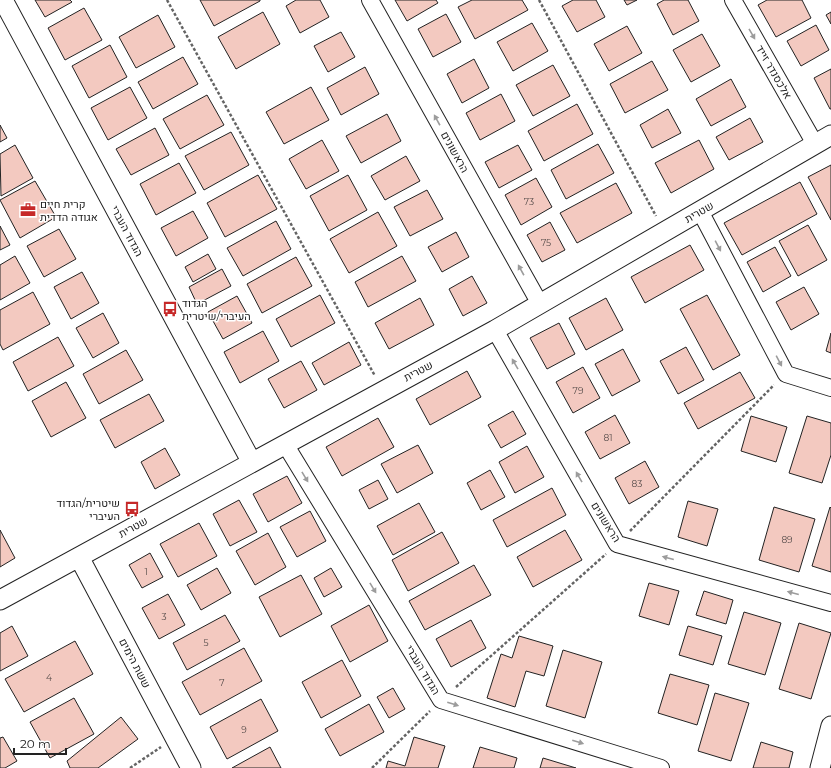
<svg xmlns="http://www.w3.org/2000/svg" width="831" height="768" viewBox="0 0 831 768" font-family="Montserrat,Heebo,sans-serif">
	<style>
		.building { fill: #f3c9c0; stroke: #222 }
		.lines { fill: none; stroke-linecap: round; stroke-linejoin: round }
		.minor-casing { stroke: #222; stroke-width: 18 }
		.tertiary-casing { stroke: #222; stroke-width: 21 }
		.path { stroke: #646464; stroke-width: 2.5; stroke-dasharray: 3 2; stroke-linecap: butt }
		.minor { stroke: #fff; stroke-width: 16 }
		.tertiary { stroke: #fff; stroke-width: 19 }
		.oneway { fill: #9c9c9c }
		.labels { text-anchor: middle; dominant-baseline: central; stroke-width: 3; stroke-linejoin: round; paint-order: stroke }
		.number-label { font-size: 9px; fill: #564c4a }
		.street-label { font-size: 11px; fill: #222; stroke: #fff }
		.poi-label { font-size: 11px; fill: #222; stroke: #fff; text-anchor: start }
	</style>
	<rect width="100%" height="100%" fill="#fff"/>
	<!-- building -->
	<path class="building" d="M35,0H70L72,2L45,17Z
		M200,0H260V1L214,26Z
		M296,0H320L329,17L300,33L286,6Z
		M395,0H436L438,3L407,21Z
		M472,0H522L528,10L475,39L458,7Z
		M573,0H596L605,17L577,32L562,6Z
		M624,0H637L627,5Z
		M664,0H688L699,21L673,35L657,4Z
		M767,0H802L811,18L776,37L758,5Z
		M84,8L102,40L65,60L48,28Z
		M263,12L280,44L236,69L218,37Z
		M831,12V24L826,15Z
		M446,14L461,42L433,57L418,29Z
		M158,15L175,47L136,68L119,37Z
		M532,23L548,51L513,71L497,42Z
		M816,25L829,50L801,66L787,41Z
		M627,26L642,53L609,71L594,44Z
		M341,32L355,57L328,72L314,46Z
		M702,34L720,66L691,82L673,50Z
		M110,45L127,77L89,98L72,66Z
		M183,57L198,84L153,109L138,82Z
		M474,59L489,88L462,103L447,74Z
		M652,61L668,90L625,113L610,84Z
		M553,65L570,96L533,116L516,85Z
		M365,67L379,94L341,115L327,88Z
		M831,69V109H830L814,78Z
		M731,79L746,107L711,126L696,99Z
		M130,87L147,118L108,140L91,108Z
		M311,87L329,120L284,144L266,112Z
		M501,94L515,121L480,140L466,113Z
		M207,95L224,125L180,149L163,119Z
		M577,104L593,134L544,161L528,131Z
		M668,109L681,133L652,148L640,125Z
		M387,114L401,141L361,163L346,136Z
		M750,118L763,142L729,160L716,137Z
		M0,125L7,138L0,142Z
		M155,128L169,155L131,175L116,149Z
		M231,132L249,165L204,190L185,156Z
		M322,140L339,171L306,189L289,159Z
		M699,140L714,169L671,193L655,163Z
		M598,144L614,173L566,199L551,170Z
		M15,145L33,178L1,196L0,154Z
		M518,145L532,170L499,188L485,162Z
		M406,156L420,181L385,200L371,176Z
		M179,163L196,193L156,215L140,184Z
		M831,165V220L808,177Z
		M258,175L277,209L225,237L207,203Z
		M348,175L367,210L329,231L310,196Z
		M536,178L552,207L521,225L505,195Z
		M35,181L56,217L20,238L0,200Z
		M800,182L817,214L742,255L724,223Z
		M616,183L632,213L577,243L560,213Z
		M427,190L443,219L410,236L394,207Z
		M193,211L208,238L176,256L161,228Z
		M378,212L397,246L349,273L330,239Z
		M276,221L291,249L243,276L227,248Z
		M550,222L565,250L542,262L527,235Z
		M808,225L827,260L798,276L779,241Z
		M0,226L10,245L0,250Z
		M59,229L76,259L44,277L27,246Z
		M456,232L469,257L442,272L428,247Z
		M690,245L704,270L645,303L631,277Z
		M775,247L791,276L763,292L747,262Z
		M208,254L216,269L193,282L185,267Z
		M15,256L30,283L0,300V265Z
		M402,256L416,281L368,307L355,282Z
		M296,257L312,286L262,313L247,284Z
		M222,269L231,286L197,304L189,287Z
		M82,272L99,303L71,319L54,287Z
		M472,276L487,303L463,316L449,289Z
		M804,287L819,314L791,330L776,302Z
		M33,292L50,324L3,350L0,344V310Z
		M320,295L335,323L291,347L276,319Z
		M707,295L740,355L713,370L680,309Z
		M237,296L252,323L223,339L208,312Z
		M420,298L434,325L389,349L375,323Z
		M606,298L623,330L586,350L569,318Z
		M103,313L119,343L93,358L76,328Z
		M559,323L575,354L547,369L530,338Z
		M263,331L279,361L240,383L224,352Z
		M831,333V353L826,351Z
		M58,337L74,366L28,391L13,362Z
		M349,342L361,365L324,385L312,363Z
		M686,347L704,380L678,394L660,361Z
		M623,349L640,381L612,396L595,364Z
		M126,350L143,380L99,404L83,374Z
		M301,361L317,390L284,408L268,379Z
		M583,367L600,398L573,413L556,382Z
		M467,371L481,397L430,425L416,399Z
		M740,372L755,398L698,429L684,403Z
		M66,382L86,418L51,437L32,401Z
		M149,394L164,421L115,448L100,420Z
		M513,411L526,434L501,448L488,425Z
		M615,415L630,443L600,459L585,432Z
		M751,416L787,427L776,462L741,451Z
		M807,416L831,423V455L822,483L789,473Z
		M378,418L394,447L342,476L326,447Z
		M418,445L433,473L397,493L381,464Z
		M527,446L544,477L515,493L499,462Z
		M165,448L180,475L155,489L141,462Z
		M645,461L659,487L629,504L615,478Z
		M490,470L505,497L481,510L467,483Z
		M287,476L302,503L268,522L253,494Z
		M378,480L388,499L369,509L359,490Z
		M552,488L566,515L507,547L493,520Z
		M239,500L257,532L230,546L213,514Z
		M688,501L718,509L707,546L678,537Z
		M419,503L435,532L393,555L377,526Z
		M774,507L815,519L799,572L759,560Z
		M830,507L831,508V572L812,566Z
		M310,511L326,541L297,557L280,527Z
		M199,523L217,556L178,577L160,544Z
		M0,530L15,558L0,567Z
		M565,530L582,560L533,587L517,557Z
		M442,532L459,563L408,591L392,560Z
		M268,533L286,567L255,585L236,551Z
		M150,553L163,577L142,588L129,565Z
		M474,565L491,595L425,630L409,601Z
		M217,568L231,593L201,610L187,585Z
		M331,568L342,587L324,597L314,578Z
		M301,575L322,614L280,637L259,597Z
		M649,583L679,591L669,625L639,616Z
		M704,591L733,600L726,624L696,615Z
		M168,594L185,625L159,639L142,608Z
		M369,605L388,641L350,662L331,626Z
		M744,612L781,623L765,675L728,664Z
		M225,615L240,641L187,670L173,643Z
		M471,620L486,648L451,667L436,639Z
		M799,623L831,633L811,699L779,689Z
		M12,626L28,656L0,671V633Z
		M688,626L722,636L713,665L679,655Z
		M519,636L553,646L544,676L526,671L515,707L487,698L501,654L512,658Z
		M75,641L93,674L24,712L5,679Z
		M244,648L262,681L200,715L182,682Z
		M563,650L602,662L585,718L546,706Z
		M342,660L361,696L321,718L302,682Z
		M670,674L709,685L697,725L658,713Z
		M393,688L405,709L389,718L377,697Z
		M715,693L749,703L731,761L698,751Z
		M74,698L94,734L50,758L30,722Z
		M261,699L278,731L227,759L210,727Z
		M369,704L384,732L340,756L325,729Z
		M121,717L138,739L98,768H70L67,761Z
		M3,737L17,761L5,768H0V738Z
		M414,737L445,746L438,768H386L388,761L405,766Z
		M761,742L793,752L789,768H753Z
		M270,747L281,768H232Z
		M480,747L517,758L514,768H473Z
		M543,758L576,768H540Z"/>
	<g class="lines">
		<defs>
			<path id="minor" d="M370,0L540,304
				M733,0L815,144
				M700,211L786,374L831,388
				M495,330L617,544L831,603
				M285,444L441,700L661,768"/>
			<path id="tertiary" d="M3,0L251,461
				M79,557L191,768
				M0,600L495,330L831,135
				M820,768L831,726"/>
		</defs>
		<!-- minor casing -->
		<use href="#minor" class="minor-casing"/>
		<!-- tertiary casing -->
		<use href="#tertiary" class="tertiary-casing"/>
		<!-- path -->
		<path class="path" d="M167,0L375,376
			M539,0L656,216
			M630,531L774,385
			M456,687L606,554
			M130,768L161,747
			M372,768L430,711"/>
		<!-- minor -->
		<use href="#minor" class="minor"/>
		<!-- tertiary -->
		<use href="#tertiary" class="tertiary"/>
	</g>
	<!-- one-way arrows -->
	<defs><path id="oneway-solid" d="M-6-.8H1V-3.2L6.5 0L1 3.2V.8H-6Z"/></defs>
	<g class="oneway">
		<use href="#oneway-solid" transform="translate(752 34) rotate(60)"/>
		<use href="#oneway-solid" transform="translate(437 120) rotate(-119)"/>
		<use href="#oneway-solid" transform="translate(718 246) rotate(62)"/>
		<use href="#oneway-solid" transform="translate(521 270) rotate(-119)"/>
		<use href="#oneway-solid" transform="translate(779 361) rotate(62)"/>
		<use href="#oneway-solid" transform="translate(515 364) rotate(-120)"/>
		<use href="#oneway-solid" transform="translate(305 477) rotate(59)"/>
		<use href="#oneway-solid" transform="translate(579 477) rotate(-120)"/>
		<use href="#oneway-solid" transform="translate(668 558) rotate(-165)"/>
		<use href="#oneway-solid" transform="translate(373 588) rotate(59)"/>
		<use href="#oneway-solid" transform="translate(793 593) rotate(-165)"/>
		<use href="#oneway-solid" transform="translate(453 704) rotate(17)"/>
		<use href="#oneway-solid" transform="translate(578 742) rotate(17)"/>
	</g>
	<!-- icons -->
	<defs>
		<symbol id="office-bare" viewBox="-9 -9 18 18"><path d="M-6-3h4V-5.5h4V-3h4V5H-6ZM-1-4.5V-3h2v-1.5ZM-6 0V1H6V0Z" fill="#c62828" stroke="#fff" stroke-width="2.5" paint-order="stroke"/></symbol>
		<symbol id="bus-bare" viewBox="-9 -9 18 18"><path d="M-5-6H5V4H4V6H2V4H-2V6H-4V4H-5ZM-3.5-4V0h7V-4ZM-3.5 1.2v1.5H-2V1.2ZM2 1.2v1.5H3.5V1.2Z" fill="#c62828" stroke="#fff" stroke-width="2.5" paint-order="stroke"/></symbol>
	</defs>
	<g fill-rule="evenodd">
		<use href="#office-bare" x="17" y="199" width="22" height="22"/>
		<use href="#bus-bare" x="159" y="298" width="22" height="22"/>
		<use href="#bus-bare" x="121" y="498" width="22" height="22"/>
	</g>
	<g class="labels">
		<!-- number labels -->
		<g class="number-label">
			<text x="529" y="201">73</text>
			<text x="546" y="242">75</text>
			<text x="578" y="390">79</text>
			<text x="608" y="437">81</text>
			<text x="637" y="483">83</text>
			<text x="787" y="539">89</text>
			<text x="146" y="571">1</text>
			<text x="164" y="616">3</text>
			<text x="206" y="642">5</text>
			<text x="49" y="677">4</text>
			<text x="222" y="682">7</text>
			<text x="244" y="729">9</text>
		</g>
		<!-- street labels -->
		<g class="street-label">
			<text transform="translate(774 72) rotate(60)">אלכסנדר זייד</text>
			<text transform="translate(455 152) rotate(61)">הראשונים</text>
			<text transform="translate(699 212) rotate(-30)">שטרית</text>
			<text transform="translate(127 231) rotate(62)">הגדוד העברי</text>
			<text transform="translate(418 371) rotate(-28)">שטרית</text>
			<text transform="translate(606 522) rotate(58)">הראשונים</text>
			<text transform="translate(133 527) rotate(-29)">שטרית</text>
			<text transform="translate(135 663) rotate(62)">ששת הימים</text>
			<text transform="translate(423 670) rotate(59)">הגדוד העברי</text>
		</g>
		<!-- poi labels -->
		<g class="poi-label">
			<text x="40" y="204">קרית חיים<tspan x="40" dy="13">אגודה הדדית</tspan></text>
			<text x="182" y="303">הגדוד<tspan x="182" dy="13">העיברי/שיטרית</tspan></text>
			<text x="120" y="503" text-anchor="end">שיטרית/הגדוד<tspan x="120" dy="13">העיברי</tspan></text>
		</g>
	</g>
	<!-- scale -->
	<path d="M14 748v6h52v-6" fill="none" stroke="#222222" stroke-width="2"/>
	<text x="20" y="748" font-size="12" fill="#222222" stroke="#ffffff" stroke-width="3" paint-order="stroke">20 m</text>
</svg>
